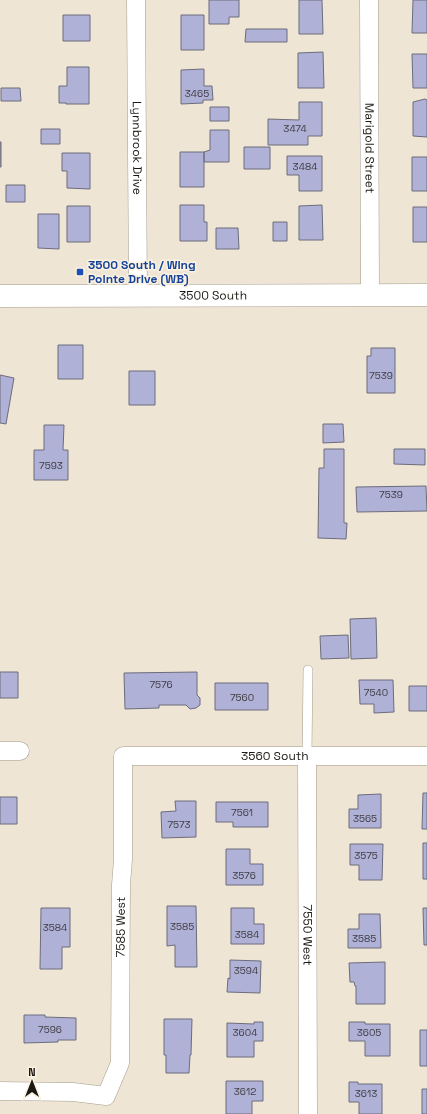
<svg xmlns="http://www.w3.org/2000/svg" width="427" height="1114" viewBox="0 0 427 1114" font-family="'Space Grotesk',sans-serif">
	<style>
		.building { fill: #b0b1d7; stroke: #6c6c7b }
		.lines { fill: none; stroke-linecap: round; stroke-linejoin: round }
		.lane-casing { stroke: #a49c8d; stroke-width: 10 }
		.street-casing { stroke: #a49c8d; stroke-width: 19 }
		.primary-casing { stroke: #a49c8d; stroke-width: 23 }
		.lane { stroke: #fff; stroke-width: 9 }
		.street { stroke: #fff; stroke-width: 18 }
		.primary { stroke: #fff; stroke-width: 22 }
		.transit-dot { fill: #1a4fb4; stroke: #fbf2e2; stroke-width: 1.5 }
		.labels { text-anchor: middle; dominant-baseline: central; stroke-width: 3; stroke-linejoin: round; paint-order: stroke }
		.number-label { font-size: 10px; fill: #403e44 }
		.street-label { font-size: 12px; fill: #1b1813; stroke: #fbf2e2 }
		.transit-label { font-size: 12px; font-weight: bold; fill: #164399; stroke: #fbf2e2; text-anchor: start }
	</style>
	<rect width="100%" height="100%" fill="#eee5d5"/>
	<!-- building -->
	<path class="building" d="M209,0H239V17H229V24H209Z
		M299,0H322L323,34H299Z
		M413,0H427V33H412Z
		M63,15H90V41H63Z
		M181,15H204V50H181Z
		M246,29H287V42H245Z
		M323,52L324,88H298V53Z
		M412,54H427V88H413Z
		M67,67H89V104H66V103H59V86H67Z
		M204,69V86H212L213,100H203V103L181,104V70Z
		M1,88H20L21,101H1Z
		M425,99L427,100V137L413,136V102Z
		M299,102H322V136H308V145H268V119L299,120Z
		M210,107H229V121H210Z
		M41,129H60V144H41Z
		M210,130H229V162H204V152L210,150Z
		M0,142H1V167H0Z
		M244,147H270V169H244Z
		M180,152H204V187H180Z
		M62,153H90V189L67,188V171H62Z
		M287,156H322V191H299V175H287Z
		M412,157H427V191H412Z
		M6,185H25V202H6Z
		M180,205H204V222H207V241H180Z
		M322,205L323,240H299V206Z
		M67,206H90V242H67Z
		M413,207H427V242H413Z
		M38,214H59V249L38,248Z
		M273,222H287V241H273Z
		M216,228H238L239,249H216Z
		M58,345H83V379H58Z
		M371,348H395V393H367V356H371Z
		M129,371H155V405H129Z
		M0,375L14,378L6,424L0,423Z
		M323,424H343L344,442L323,443Z
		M44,425H64L63,450H68V480H34V450H44Z
		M324,449H344V523H347L346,539L318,538L319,468H324Z
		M394,449H425V465L394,464Z
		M426,486L427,511L357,512L356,487Z
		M376,618L377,658L351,659L350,619Z
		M348,635L349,658L321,659L320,636Z
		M0,672H18V698H0Z
		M197,672V695L200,698V705L196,708L190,709L186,705H159V708L125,709L124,673Z
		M359,680H393L394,712L374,713V704H360Z
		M215,683H268V710H215Z
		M409,686H427V711H409Z
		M423,793H427V829H422Z
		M381,794V828H349V809H358V795Z
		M0,797H17V824H0Z
		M175,801H196V837L162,838L161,812L176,811Z
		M216,802H268V827H233V822H216Z
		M423,843H427V879H423Z
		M350,844H383L382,880H359V865H350Z
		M226,849H250V864H263V885H226Z
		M167,906H196L197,967H175V945L167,946Z
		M41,908H70V947H62V969H40Z
		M231,908H254V924H264V944H231Z
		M423,908H427V945H424Z
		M359,914H380L381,948H348V929H359Z
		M230,960L261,961L260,993L227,992L228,978L230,979Z
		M385,962V1004H356V986H355L354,982H350L349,963Z
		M24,1015H45V1017L76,1018V1040H58V1042L24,1043Z
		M164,1019H192L191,1055H190L189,1073H166V1055H164Z
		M254,1022H263V1041H254V1057H227V1023L254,1024Z
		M349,1022H365V1024H390V1056H365V1041H349Z
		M420,1030H427V1066H420Z
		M226,1081H263V1101H252V1114H226Z
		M349,1082H358V1084H382V1114H359V1102H349Z
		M422,1089H427V1114H422Z"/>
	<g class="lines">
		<defs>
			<path id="lane" d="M307,756L308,670"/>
			<g id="street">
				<path id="s1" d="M136,0L138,296"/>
				<path id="s2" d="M369,0L370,296"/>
				<path d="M0,751H20"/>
				<path id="s3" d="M307,756L308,1114"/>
				<path id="s4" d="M0,1091L73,1092L106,1096L120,1063L121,885L123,859V756H427"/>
			</g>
			<g id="primary">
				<path id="s5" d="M0,296L427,295"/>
			</g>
		</defs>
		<!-- lane casing -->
		<use href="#lane" class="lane-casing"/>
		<!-- street casing -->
		<use href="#street" class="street-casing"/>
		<!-- primary casing -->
		<use href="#primary" class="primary-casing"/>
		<!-- lane -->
		<use href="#lane" class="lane"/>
		<!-- street -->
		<use href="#street" class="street"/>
		<!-- primary -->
		<use href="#primary" class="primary"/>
	</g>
	<!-- markers -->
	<rect class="transit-dot" x="76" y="268" width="8" height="8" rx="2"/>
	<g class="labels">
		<!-- number labels -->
		<g class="number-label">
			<text x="197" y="93">3465</text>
			<text x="295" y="128">3474</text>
			<text x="305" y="166">3484</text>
			<text x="381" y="375">7539</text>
			<text x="51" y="465">7593</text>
			<text x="391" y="494">7539</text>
			<text x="161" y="684">7576</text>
			<text x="376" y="692">7540</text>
			<text x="242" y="697">7560</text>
			<text x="242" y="812">7561</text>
			<text x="365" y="818">3565</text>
			<text x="179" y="824">7573</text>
			<text x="366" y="855">3575</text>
			<text x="244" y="875">3576</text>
			<text x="182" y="926">3585</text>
			<text x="55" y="927">3584</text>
			<text x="247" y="934">3584</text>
			<text x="364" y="938">3585</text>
			<text x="246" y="970">3594</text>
			<text x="50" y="1029">7596</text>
			<text x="245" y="1032">3604</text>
			<text x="369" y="1032">3605</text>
			<text x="245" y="1091">3612</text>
			<text x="366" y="1093">3613</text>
		</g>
		<!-- street labels -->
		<g class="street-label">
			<text stroke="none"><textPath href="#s1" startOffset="148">Lynnbrook Drive</textPath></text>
			<text stroke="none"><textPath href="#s2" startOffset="148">Marigold Street</textPath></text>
			<text stroke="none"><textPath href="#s5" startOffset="213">3500 South</textPath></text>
			<text stroke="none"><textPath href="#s4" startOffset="601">3560 South</textPath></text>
			<text stroke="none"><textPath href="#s4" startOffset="278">7585 West</textPath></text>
			<text stroke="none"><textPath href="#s3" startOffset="179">7550 West</textPath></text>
		</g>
		<!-- transit labels -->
		<g class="transit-label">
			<text x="88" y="265">3500 South / Wing<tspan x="88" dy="14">Pointe Drive (WB)</tspan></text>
		</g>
	</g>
	<!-- north arrow -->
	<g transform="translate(32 1082)" stroke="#fbf2e2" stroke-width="3" paint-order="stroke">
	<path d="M0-3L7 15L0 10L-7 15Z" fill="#1b1813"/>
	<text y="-6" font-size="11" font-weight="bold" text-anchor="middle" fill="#1b1813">N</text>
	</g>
</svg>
